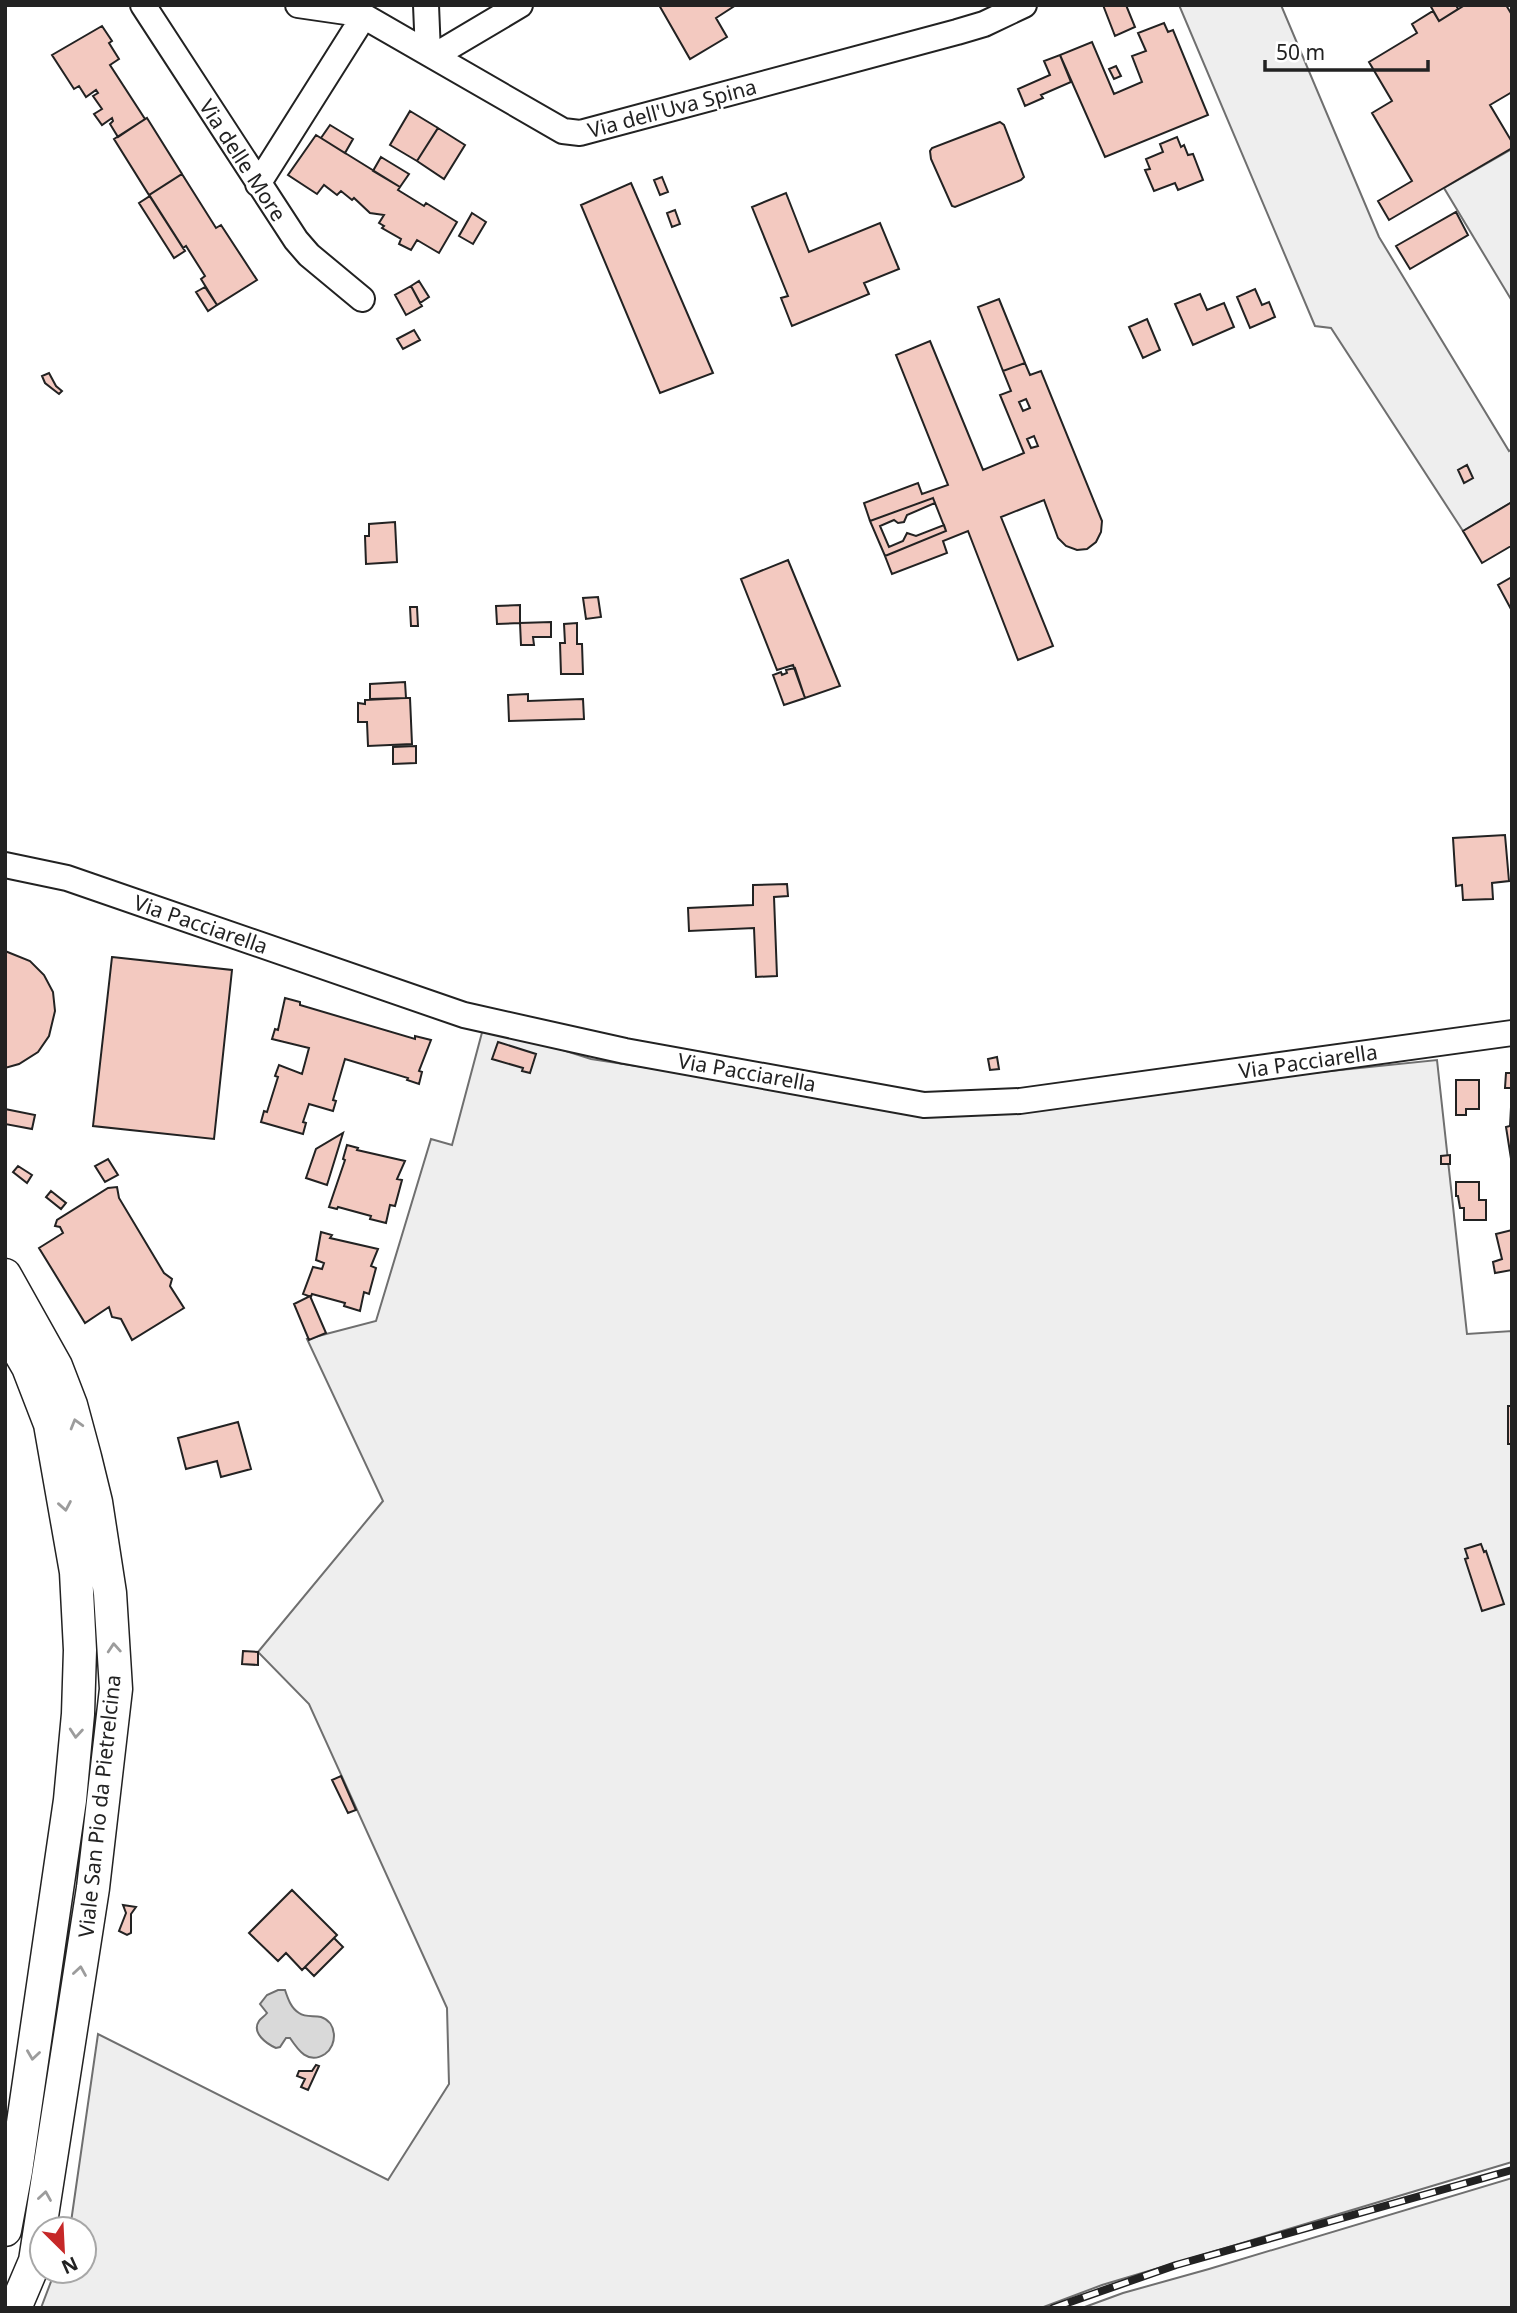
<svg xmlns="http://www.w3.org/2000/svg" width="1517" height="2313" viewBox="0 0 1517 2313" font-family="'Noto Sans',sans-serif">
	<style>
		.green { fill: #eee; stroke: #6f6f6f; stroke-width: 2 }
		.water { fill: #d9d9d9; stroke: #6f6f6f; stroke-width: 2 }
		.building { fill: #f3c9c0; stroke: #222; stroke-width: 2; fill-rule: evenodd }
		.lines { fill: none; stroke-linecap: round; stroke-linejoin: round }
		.minor-casing { stroke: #222; stroke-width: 28 }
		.major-casing { stroke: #222; stroke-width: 35 }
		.minor { stroke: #fff; stroke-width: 24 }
		.major { stroke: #fff; stroke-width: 32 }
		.rail-casing { stroke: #222; stroke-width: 8 }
		.rail { stroke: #fff; stroke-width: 5; stroke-dasharray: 16; stroke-linecap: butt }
		.oneway { stroke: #9c9c9c }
		.labels { text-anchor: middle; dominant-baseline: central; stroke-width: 5; stroke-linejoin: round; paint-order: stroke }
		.street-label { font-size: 21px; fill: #222; stroke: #fff }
	</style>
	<rect width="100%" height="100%" fill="#fff"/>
	<!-- green -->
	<path class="green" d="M1179,5H1281L1379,237L1509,451L1512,449V502L1463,531L1331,328L1315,326Z
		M1512,149V301L1444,188Z
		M484,1025L591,1059L936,1112L1437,1060L1467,1334L1512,1331V2162L1102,2285L1041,2308H41L55,2271H84V2229H70L98,2034L388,2180L449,2084L447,2008L309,1704L258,1652L383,1501L307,1339L376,1321L431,1139L452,1145Z
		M1512,2178V2308H1082L1123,2293L1209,2269Z"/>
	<!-- water -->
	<path class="water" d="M278,1990H285C288,1999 291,2008 299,2013C306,2018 314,2015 321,2017C337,2022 338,2045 325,2054C308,2065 298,2050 290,2038H286L280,2047L276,2048C267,2044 251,2033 259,2021C261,2018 265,2016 267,2013L260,2004L267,1995Z"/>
	<!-- building -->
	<path class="building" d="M659,5H736L716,18L727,37L690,59Z
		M1103,5H1126L1135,27L1115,36Z
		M1430,5H1456L1458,9L1439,21Z
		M1465,5H1506L1512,15V92L1490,105L1512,142V148L1389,220L1378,201L1412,181L1372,113L1392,101L1369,62L1417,33L1412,24L1433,11L1439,21Z
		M1164,23L1168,32L1173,30L1208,115L1105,157L1060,55L1092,42L1114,94L1142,82L1132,56L1146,51L1138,33Z
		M102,26L112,41L109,43L119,59L110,65L145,119L118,137L110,124L113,121L112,118L102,125L94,114L102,109L93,96L98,93L96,90L86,97L79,86L74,89L52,55Z
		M1060,55L1071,82L1041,95L1043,98L1025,106L1018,89L1050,75L1044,61Z
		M1116,66L1121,76L1114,79L1109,69Z
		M410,111L438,128L417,161L390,145Z
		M147,118L182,174L149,195L114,139Z
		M1000,122L1004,125L1024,177L1021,180L955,207L952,206L931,159L930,151L932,148Z
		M330,125L353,139L345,153L321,138Z
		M438,128L465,145L444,179L417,161Z
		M316,135L400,187L398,190L424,206L426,203L457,222L439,253L417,240L411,250L399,244L401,239L382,228L384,226L379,223L384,215L370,213L354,198L352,200L341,191L337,195L324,185L317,194L288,175Z
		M1177,137L1181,147L1184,145L1188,155L1193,154L1203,180L1178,190L1175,183L1154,191L1145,170L1150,169L1146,159L1163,152L1160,144Z
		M381,157L409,174L400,187L373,171Z
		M182,174L216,228L221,225L257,280L217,305L201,279L205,276L186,246L183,248L149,195Z
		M662,177L668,192L660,195L654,180Z
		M631,183L713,373L660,393L581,205Z
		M786,193L809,252L880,223L899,269L864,283L869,294L792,326L781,298L788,296L752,207Z
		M150,196L185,251L174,258L139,203Z
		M675,210L680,224L672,227L667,213Z
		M1456,212L1468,235L1410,269L1396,246Z
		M472,213L486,222L473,244L459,236Z
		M419,281L429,297L420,303L411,286Z
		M411,286L422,306L406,315L395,295Z
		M205,287L217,305L208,311L196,292Z
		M1255,289L1262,305L1269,302L1275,317L1250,328L1237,297Z
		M1200,294L1207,310L1224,303L1234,327L1193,345L1175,304Z
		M999,299L1025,363L1003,371L978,307Z
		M1147,319L1160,350L1143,358L1129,327Z
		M414,330L420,340L403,349L397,339Z
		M930,341L983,470L1024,453L1000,395L1011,391L1003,371L1025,363L1030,375L1041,371L1102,521L1101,532L1096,542L1087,549L1077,550L1066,546L1058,538L1044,500L1001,517L1053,646L1018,660L968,531L943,541L947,553L892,574L885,556L946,531L933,498L870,521L864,503L918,483L922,494L948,485L896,355ZM1026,399L1030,408L1023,411L1019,402ZM1034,436L1038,446L1031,448L1027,439Z
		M49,373L56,386L62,391L59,394L45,383L42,376Z
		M1467,465L1473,478L1464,483L1458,470Z
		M933,498L935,503L907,515L904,522L898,523L894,520L880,526L889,547L903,541L907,533L916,536L944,525L946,531L885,556L870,521Z
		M1512,502L1511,546L1482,563L1463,531Z
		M395,522L397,562L366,564L365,536H369V524Z
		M788,560L840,686L805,698L793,665L777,670L741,579Z
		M1512,577V611L1498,585Z
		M598,597L601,617L586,619L583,598Z
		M520,605V623L497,624L496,606Z
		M410,607H417L418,626H411Z
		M551,622V637H533L534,645H521L520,623Z
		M577,623V644H582L583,674H561L560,643H565L564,624Z
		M795,668L805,698L784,705L773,675L781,672L782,675L787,673L786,670Z
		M405,682L406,698L370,699V684Z
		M528,694V701L583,699L584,719L509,721L508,695Z
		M406,698H410L412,744L368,746L367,722H358V703L365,704V700Z
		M416,746V763L393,764V747Z
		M1505,835L1509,881L1492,883L1493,899L1463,900L1462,885L1456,886L1453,838Z
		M787,884L788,896L774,897L777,976L756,977L754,928L689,931L688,908L753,905V885Z
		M5,951L30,961L44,975L53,992L55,1011L49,1036L38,1052L19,1064L5,1068Z
		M112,957L232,970L214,1139L93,1126Z
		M285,998L300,1002V1005L415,1039V1036L431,1040L419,1071L422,1072L419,1084L407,1080L408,1078L345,1059L333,1100L336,1101L333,1111L309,1104L303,1122L306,1123L303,1134L261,1122L264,1111L267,1112L278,1077L275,1076L279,1065L302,1074L309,1048L272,1039L275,1029L278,1030Z
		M498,1042L536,1054L530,1073L522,1071L523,1068L492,1059Z
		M997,1057L999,1069L990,1070L988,1059Z
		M1506,1073H1511L1512,1081V1165L1506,1127L1510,1126L1512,1088H1505Z
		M1456,1080H1479V1109H1466V1115H1456Z
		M5,1109L35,1115L32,1129L5,1124Z
		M343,1133L327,1185L306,1178L316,1149Z
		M347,1145L358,1148L357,1150L405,1161L397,1179L402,1180L395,1206L390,1205L386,1223L370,1219L371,1216L338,1207L337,1209L329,1207L345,1160L343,1159Z
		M1450,1155V1164H1441V1156Z
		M108,1159L118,1175L105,1182L95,1166Z
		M18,1166L32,1175L27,1183L13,1172Z
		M1456,1182H1479V1200H1486V1220H1464V1208H1460L1458,1196H1456Z
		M117,1187L119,1198L164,1273L172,1279L170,1286L184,1308L132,1340L121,1319L112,1317L109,1307L85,1323L39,1248L63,1233L60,1227L55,1226L57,1220L108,1188Z
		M51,1191L66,1203L61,1209L46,1197Z
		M1512,1230V1270L1495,1273L1493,1262L1502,1259L1496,1234Z
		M321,1232L332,1235L330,1238L378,1249L371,1266L376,1268L369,1294L364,1292L360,1311L344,1306L345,1303L312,1294L311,1297L303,1294L313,1267L322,1269L324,1263L316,1260Z
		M310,1296L326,1333L309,1340L294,1304Z
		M1508,1406H1512V1444H1508Z
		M238,1422L251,1469L221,1477L217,1461L186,1469L178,1438Z
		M1481,1544L1484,1552L1486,1551L1504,1604L1482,1611L1465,1559L1468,1558L1465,1549Z
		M243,1651L258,1652V1665L242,1664Z
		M341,1776L356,1810L348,1813L332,1780Z
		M292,1890L337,1935L302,1970L286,1953L278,1961L249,1933Z
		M123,1905L136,1907L131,1914V1933L127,1935L119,1931L126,1913Z
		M334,1938L343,1947L314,1976L305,1967Z
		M316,2065L319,2066L308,2090L301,2087L305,2079L297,2076L299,2071H312Z"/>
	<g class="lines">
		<defs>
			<path id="minor" d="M143,5L296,240L309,255L362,299
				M298,5L360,14L563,131L580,133L957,32L984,24L1024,5
				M426,5L428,53
				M434,56L520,5
				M258,184L364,16
				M5,865L67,878L464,1015L625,1051L924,1105L1020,1101L1512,1033"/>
			<path id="major" d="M5,1275L56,1366L71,1405L85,1457L96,1502L110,1593L116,1689L93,1888L35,2261L15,2308
				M5,1327L28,1367L50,1424L76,1572L80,1650L78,1714L70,1800L16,2171L5,2230"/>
		</defs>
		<!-- minor casing -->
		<use href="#minor" class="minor-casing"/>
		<!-- major casing -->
		<use href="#major" class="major-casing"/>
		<!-- minor -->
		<use href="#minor" class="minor"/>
		<!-- major -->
		<use href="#major" class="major"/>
		<defs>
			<path id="rail" d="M1053,2308L1176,2265L1512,2170"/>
		</defs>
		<!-- rail casing -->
		<use href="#rail" class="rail-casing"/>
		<!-- rail -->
		<use href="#rail" class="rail"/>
	</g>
	<!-- one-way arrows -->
	<defs><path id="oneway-chevron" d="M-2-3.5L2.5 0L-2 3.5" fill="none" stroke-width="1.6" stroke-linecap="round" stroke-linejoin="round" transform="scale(1.75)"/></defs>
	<g class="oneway">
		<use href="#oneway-chevron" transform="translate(76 1424) rotate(-106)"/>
		<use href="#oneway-chevron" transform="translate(65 1506) rotate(80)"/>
		<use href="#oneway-chevron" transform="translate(114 1648) rotate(-94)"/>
		<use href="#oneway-chevron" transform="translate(76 1733) rotate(95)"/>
		<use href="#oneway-chevron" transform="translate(80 1971) rotate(-81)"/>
		<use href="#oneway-chevron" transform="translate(33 2055) rotate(98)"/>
		<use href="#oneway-chevron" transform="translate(45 2196) rotate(-81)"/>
	</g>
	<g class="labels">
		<!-- street labels -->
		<g class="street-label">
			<text transform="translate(672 108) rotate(-15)">Via dell'Uva Spina</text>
			<text transform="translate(243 160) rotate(57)">Via delle More</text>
			<text transform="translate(201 924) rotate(19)">Via Pacciarella</text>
			<text transform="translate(1308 1061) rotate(-8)">Via Pacciarella</text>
			<text transform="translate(747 1072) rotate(10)">Via Pacciarella</text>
			<text transform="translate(99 1806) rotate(-84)">Viale San Pio da Pietrelcina</text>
		</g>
	</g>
	<!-- border -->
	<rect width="1517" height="2313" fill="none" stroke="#222222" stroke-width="14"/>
	<!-- north arrow -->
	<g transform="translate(63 2250) rotate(156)"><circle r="33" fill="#ffffff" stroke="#a7a7a7" stroke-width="2"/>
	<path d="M0-5L12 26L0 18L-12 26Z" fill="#c62828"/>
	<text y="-10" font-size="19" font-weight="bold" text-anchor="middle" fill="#222222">N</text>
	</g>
	<!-- scale -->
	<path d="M1265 60v10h163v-10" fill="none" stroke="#222222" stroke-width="3.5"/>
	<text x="1276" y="60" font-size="21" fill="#222222" stroke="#ffffff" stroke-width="5" paint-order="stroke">50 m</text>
</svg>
